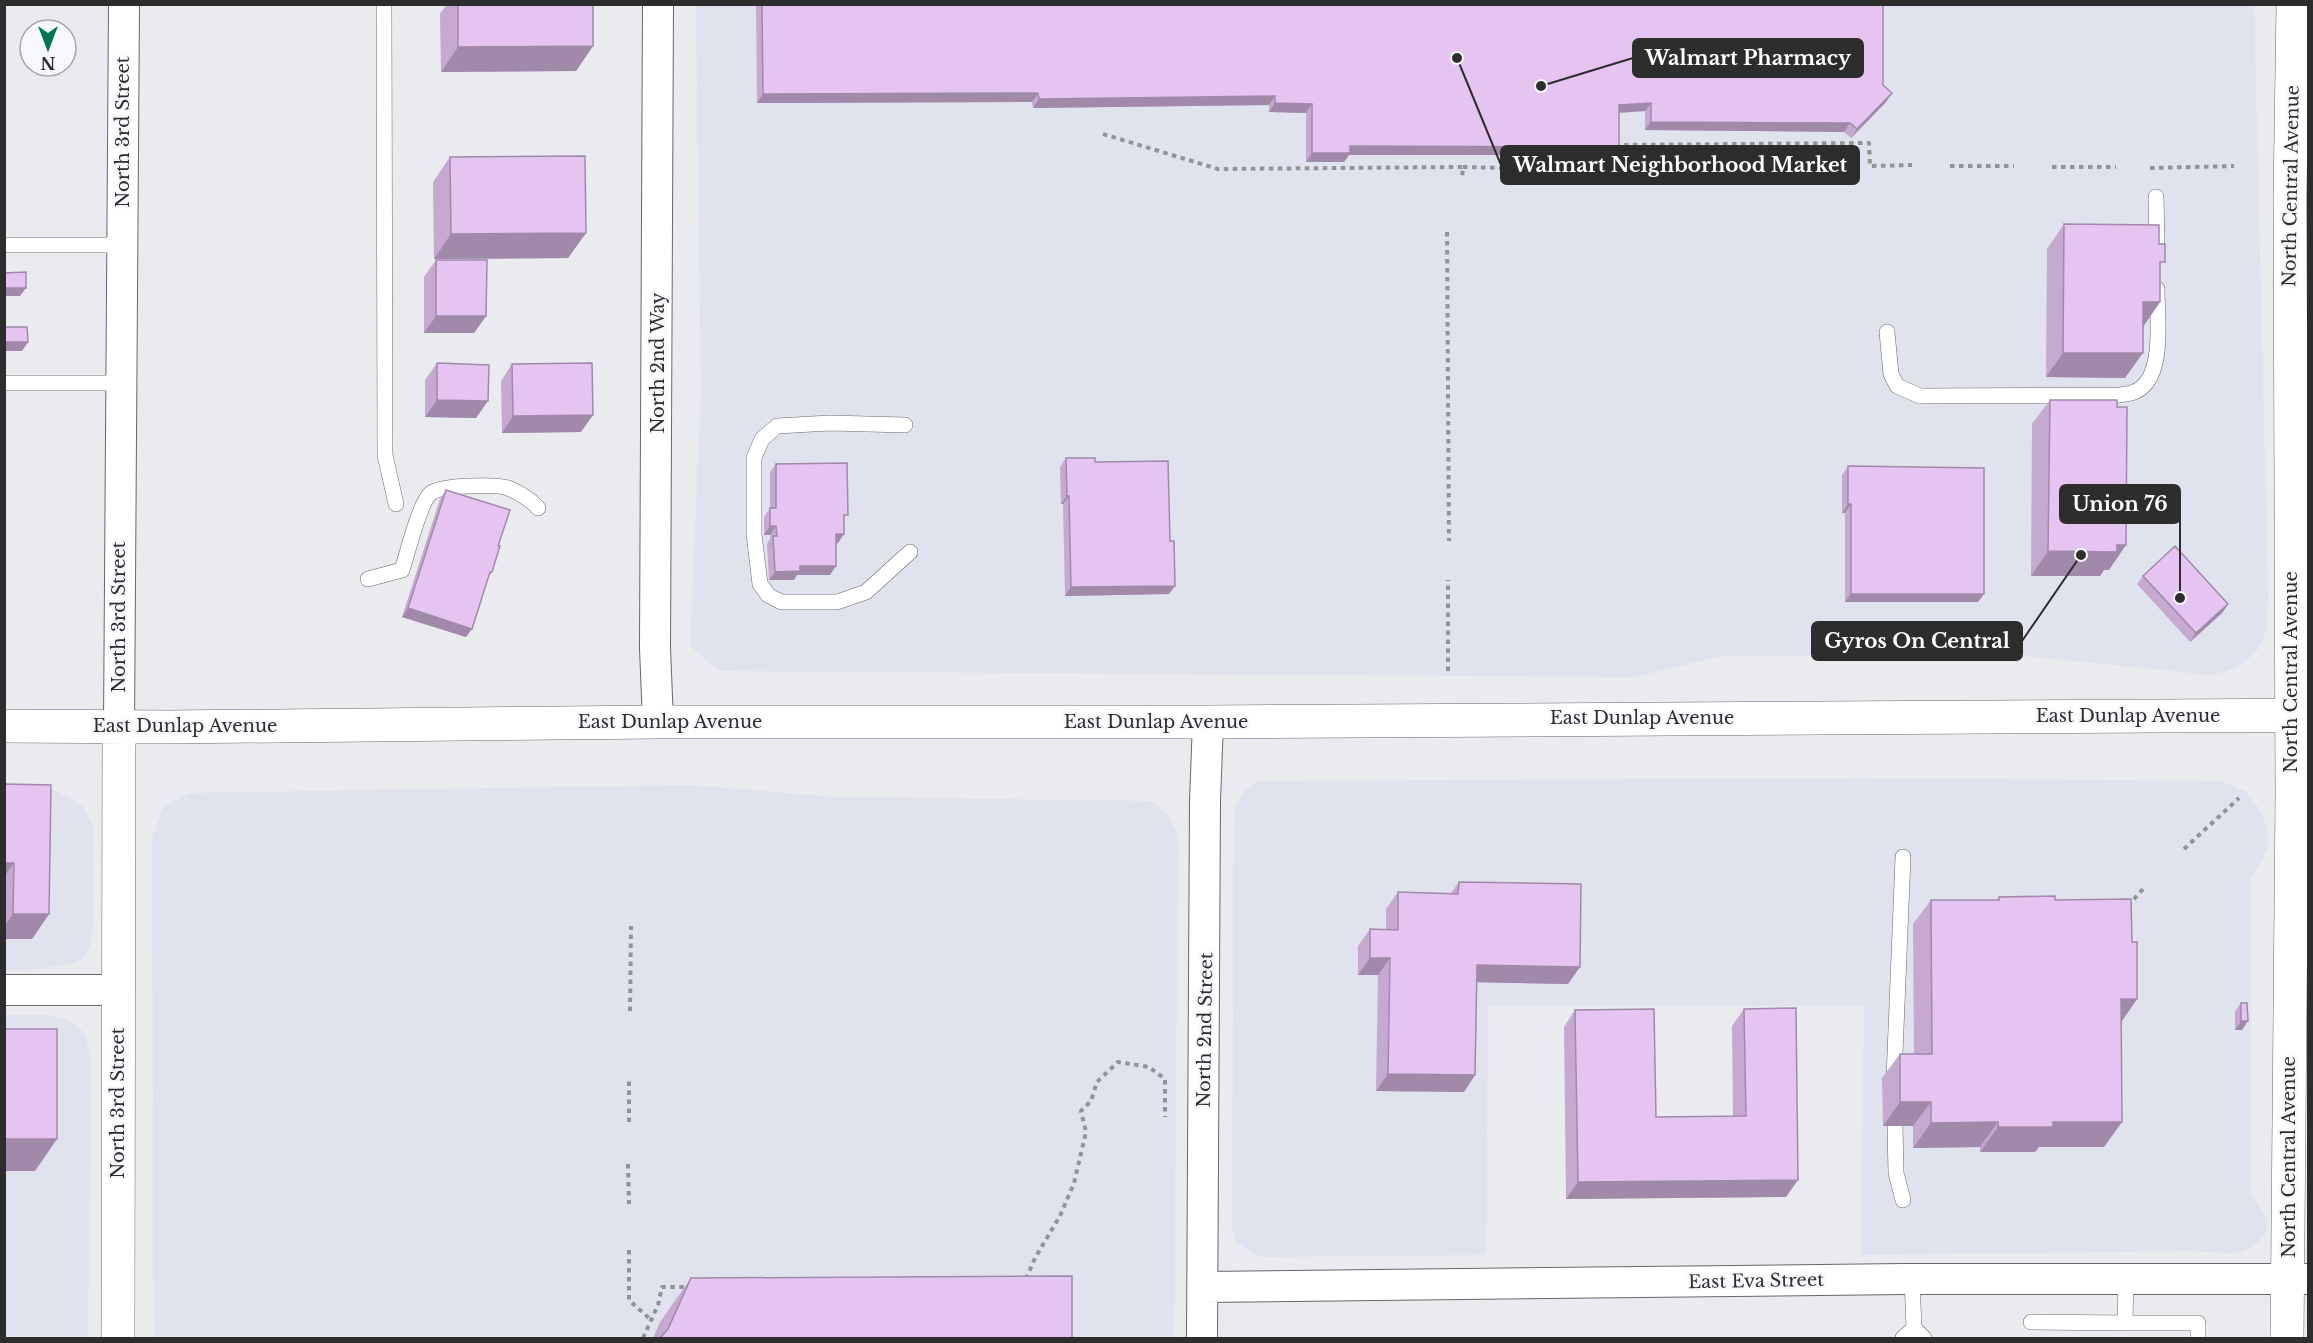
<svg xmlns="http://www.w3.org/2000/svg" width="2313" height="1343" viewBox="0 0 2313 1343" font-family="'Libre Baskerville',serif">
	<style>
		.built { fill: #e0e2ed }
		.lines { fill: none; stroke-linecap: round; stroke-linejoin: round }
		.lane-casing { stroke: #67686b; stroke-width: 16 }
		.street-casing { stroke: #67686b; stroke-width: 32 }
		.secondary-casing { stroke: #67686b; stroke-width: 34 }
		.path { stroke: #929395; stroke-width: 4; stroke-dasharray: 4.5 4.5; stroke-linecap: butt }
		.lane { stroke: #fff; stroke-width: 15 }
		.street { stroke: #fff; stroke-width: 30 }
		.secondary { stroke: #fff; stroke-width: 33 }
		.wall { fill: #c5a9d0 }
		.shaded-wall { fill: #a089a9 }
		.building { fill: #e5c4f2; stroke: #a089a9; stroke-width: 1.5 }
		.labels { text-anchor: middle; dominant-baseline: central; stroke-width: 5; stroke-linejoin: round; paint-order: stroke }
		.street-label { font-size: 18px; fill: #2d2d2e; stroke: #f7f8fc }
		.leader { fill: none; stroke: #2d2d2e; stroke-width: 2 }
		.callout-dot { fill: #2d2d2e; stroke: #f7f8fc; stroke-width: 2 }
		.callout { fill: #2d2d2e; stroke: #2d2d2e; stroke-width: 2 }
		.callout-label { font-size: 20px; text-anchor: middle; font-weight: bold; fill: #fff }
	</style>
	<rect width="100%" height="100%" fill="#eaebee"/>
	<!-- built -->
	<path class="built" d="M696,5H2254L2268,596L2266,630L2262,642L2256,652L2242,664L2227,671L2210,675L2007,654L1720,656L1635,677L720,671L690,646L701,393Z
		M1865,778L2220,781L2245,791L2258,807L2267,827L2268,845L2262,860L2250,879L2251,1193L2268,1220L2265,1234L2255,1245L2243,1251L2232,1253L2188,1251L1861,1255L1864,1006H1488L1486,1255L1265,1257L1253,1254L1236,1242L1232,1228L1234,809L1245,790L1257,782L1271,781Z
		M690,785L834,797L1152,801L1169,816L1176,831L1178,846L1174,1338H154L152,841L163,807L189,793Z
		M5,787H47L70,798L83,807L93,826V930L89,948L83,959L67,965L29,970H5Z
		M4,1015H48L68,1020L79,1027L86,1037L91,1066L88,1338H5Z"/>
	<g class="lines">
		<defs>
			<path id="lane" d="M384,4L385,455L396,504
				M2156,197L2157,244
				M4,245H122
				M1887,332L1891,374L1897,386L1920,396L2120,395C2124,394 2129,394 2134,392C2166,380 2157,317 2157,289
				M4,383H121
				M905,425L830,423L777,426L762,439L754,458V534L760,584L768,595L781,602H837L866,592L910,552
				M368,579L402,570C407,555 420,501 431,493C441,485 497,484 508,488C520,493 530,499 538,508
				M1894,1078L1903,857
				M1895,1126L1896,1173L1903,1200
				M1912,1279L1914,1328L1924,1338
				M2126,1279L2125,1323H2198V1338
				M2031,1322L2125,1323
				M1903,1338L1914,1328"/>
			<path id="street" d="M658,722L655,648L658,4
				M119,726L124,4
				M4,990H119
				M1203,1287L1904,1279H2308
				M1202,1338L1205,801L1208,722"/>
			<path id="secondary" d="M4,726L170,727L658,722H1208L2308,715
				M118,1338L119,726
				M2287,1338L2292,796L2290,197L2293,4"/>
		</defs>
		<!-- lane casing -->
		<use href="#lane" class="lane-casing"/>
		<!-- street casing -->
		<use href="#street" class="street-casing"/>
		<!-- secondary casing -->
		<use href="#secondary" class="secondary-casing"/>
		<!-- path -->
		<path class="path" d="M1103,134L1218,169L1463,167L1462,178
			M1615,145L1869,143L1870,166L1912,165
			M1950,166H2014
			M1463,167L1614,171V158
			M2052,167H2116
			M2150,168L2234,166
			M1447,232L1449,541
			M1448,671V580
			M2184,849L2239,798
			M2128,906L2143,889
			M630,1011L631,926
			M629,1122V1080
			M628,1164L629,1204
			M629,1250V1300L651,1320
			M1026,1279L1035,1258L1060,1216L1074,1183L1086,1132L1081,1111L1091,1101L1097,1082L1118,1062L1149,1067L1165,1079V1117
			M643,1338L658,1305L662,1287H690"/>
		<!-- lane -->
		<use href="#lane" class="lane"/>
		<!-- street -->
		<use href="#street" class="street"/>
		<!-- secondary -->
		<use href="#secondary" class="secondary"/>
	</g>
	<!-- wall -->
	<path class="wall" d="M447,4H458L593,46L576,71L441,72L440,14Z
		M756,4H1883V85L1892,93L1886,102L1851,138L1844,132L1645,130V111L1619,113V153L1613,161H1573V155H1349L1344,162H1306V113L1269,112V105L1033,108L1032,102L757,103Z
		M450,157L586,233L568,258L434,259L433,182Z
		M2064,224L2159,244L2160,269V302L2143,326L2125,378L2046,377L2047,249Z
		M436,260L486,316L474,333H424V277Z
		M437,363L476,418L425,417V380Z
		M512,364L581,432L502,433L501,381Z
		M2050,400L2117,407L2109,570H2104L2100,576H2031L2032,424Z
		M1066,458L1095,462L1170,541L1169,594L1065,596L1063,504H1061L1060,467Z
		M776,464L844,520L838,543H836L830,575H797L794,580H769L767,544L770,539V535H764V517L770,508V472Z
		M1848,466L1984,594L1978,602H1845V513H1842V475Z
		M446,490L498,546L492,572L488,578L466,637L402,617L440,499Z
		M2143,576L2228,604L2222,613L2190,642L2137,584Z
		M1956,625L1973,642L1950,641V634Z
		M4,784L49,914L32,939H4Z
		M1459,882L1568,984L1477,982L1475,1075L1464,1092L1376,1091L1378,975H1358V946L1370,929H1386V909L1398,892L1451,893Z
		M1999,897L2055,900L2132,942L2137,999L2121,1022L2104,1147H2039L2035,1152H1980V1147L1913,1148V1126H1883L1882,1078L1900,1054H1914L1913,924L1931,900H1997Z
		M2241,1003L2242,1030H2235V1011Z
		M1744,1009L1786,1197L1566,1199L1564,1027L1575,1010L1656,1117L1733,1116L1732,1026Z
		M691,1278L1072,1338H653L660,1322Z"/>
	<!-- shaded-wall -->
	<path class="shaded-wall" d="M593,46L576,71L441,72L458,47Z
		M1038,93L1032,102L757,103L763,94Z
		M1892,93L1886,102L1851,138L1857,129Z
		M1275,96L1269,105L1033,108L1039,99Z
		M1275,103L1312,104L1306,113L1269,112Z
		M1651,103L1645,111L1613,113L1619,105Z
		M1651,122L1850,123L1844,132L1645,130Z
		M1350,146L1579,147L1573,155H1349L1344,162H1306L1312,153Z
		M1579,153H1619L1613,161H1573Z
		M586,233L568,258L434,259L451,234Z
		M4,288H26L20,296H4Z
		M2143,302H2160L2143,327Z
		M436,316H486L474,333H424Z
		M4,342H28L22,351H4Z
		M2063,353H2143L2125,378L2046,377Z
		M437,400L488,401L476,418L425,417Z
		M593,415L581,432L502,433L513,416Z
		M1067,496H1069L1063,504H1061Z
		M1848,504H1851L1845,513H1842Z
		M770,526H776L770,535H764Z
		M836,534H844L838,543H830Z
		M2117,545H2126L2109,570H2104L2100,576H2031L2048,551Z
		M800,566H836L830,575H797L794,580H769L775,572Z
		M1175,586L1169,594L1065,596L1071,587Z
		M1851,594H1984L1978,602H1845Z
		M2228,604L2222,613L2190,642L2196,633Z
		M408,608L472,629L466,637L402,617Z
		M1956,633H1979L1973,642L1950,641Z
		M4,863H14L4,877Z
		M13,914H49L32,939H4V926Z
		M1370,958H1390L1378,975H1358Z
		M1477,965L1580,967L1568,984L1466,982Z
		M2121,999H2137L2120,1024Z
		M2241,1021H2248L2242,1030H2235Z
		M1388,1074L1475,1075L1464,1092L1376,1091Z
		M1900,1102H1931L1913,1126H1883Z
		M1998,1122L1980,1147L1913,1148L1931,1123Z
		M2053,1122H2122L2104,1147H2039L2035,1152H1980L1998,1127Z
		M4,1139H57L35,1171H4Z
		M1798,1180L1786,1197L1566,1199L1578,1182Z"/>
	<!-- building -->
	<path class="building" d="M458,4H593V46L458,47Z
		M762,4H1883V85L1892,93L1857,129L1850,123L1651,122V103L1619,105V153H1579V147L1350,146V153H1312V104L1275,103V96L1039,99L1038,93L763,94Z
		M585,156L586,233L451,234L450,157Z
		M2064,224L2159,225V244H2165V262H2160V302H2143V353H2063Z
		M436,260H487L486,316H436Z
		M26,272V288H4V273Z
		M4,327H27L28,342H4Z
		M437,363L489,365L488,401L437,400Z
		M592,363L593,415L513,416L512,364Z
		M2050,400H2117V407H2127L2126,545H2117V552L2048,551Z
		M1066,458H1095V462L1168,461L1170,541H1174L1175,586L1071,587L1069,496H1067Z
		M847,463L848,515H844V534H836V566H800V571L775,572L773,536H777L776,526H770V508H776V464Z
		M1848,466L1984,468V594H1851V504H1848Z
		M446,490L510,510L498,546H500L492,572H490L472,629L408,608Z
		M2175,546L2228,604L2196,633L2143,576Z
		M4,784L51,785L49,914H13L14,863H4Z
		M1459,882L1581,884L1580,967L1477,965L1475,1075L1388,1074L1390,958H1370V929L1398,930V892L1458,894Z
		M2055,896V900L2131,899L2132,942H2137V999H2121L2122,1122H2053V1127H1998V1122L1931,1123V1102H1900V1054H1932L1931,900H1999V897Z
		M2241,1003H2247L2248,1021H2241Z
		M1796,1008L1798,1180L1578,1182L1575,1010L1654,1009L1656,1117L1746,1116L1744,1009Z
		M4,1029H57V1139H4Z
		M1072,1276V1338H660L668,1329L691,1278Z"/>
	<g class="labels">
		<!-- street labels -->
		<g class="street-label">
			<text transform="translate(123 132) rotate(-90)">North 3rd Street</text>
			<text transform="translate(2291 186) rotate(-89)">North Central Avenue</text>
			<text transform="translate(658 363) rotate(-90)">North 2nd Way</text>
			<text transform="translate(119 617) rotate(-90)">North 3rd Street</text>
			<text transform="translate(2291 672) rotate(-90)">North Central Avenue</text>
			<text x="2128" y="716">East Dunlap Avenue</text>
			<text x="1642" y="718">East Dunlap Avenue</text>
			<text x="670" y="722">East Dunlap Avenue</text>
			<text x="1156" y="722">East Dunlap Avenue</text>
			<text x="185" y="726">East Dunlap Avenue</text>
			<text transform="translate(1205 1030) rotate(-89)">North 2nd Street</text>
			<text transform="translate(118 1103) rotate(-90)">North 3rd Street</text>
			<text transform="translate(2289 1157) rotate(-90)">North Central Avenue</text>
			<text transform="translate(1756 1281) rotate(-1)">East Eva Street</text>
		</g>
	</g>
	<!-- callouts -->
	<path class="leader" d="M1541 86L1633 58M1457 58L1501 165M2180 598L2180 504M2081 555L2022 641"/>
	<g class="callout-dot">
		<circle cx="1541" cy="86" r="6"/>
		<circle cx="1457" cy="58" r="6"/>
		<circle cx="2180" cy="598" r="6"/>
		<circle cx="2081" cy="555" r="6"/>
	</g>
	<g class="callout">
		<rect x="1633" y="39" width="230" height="38" rx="6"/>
		<rect x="1501" y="146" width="358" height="38" rx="6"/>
		<rect x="2060" y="485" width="120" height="38" rx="6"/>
		<rect x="1812" y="622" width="210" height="38" rx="6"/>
	</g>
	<g class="callout-label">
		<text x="1748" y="65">Walmart Pharmacy</text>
		<text x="1680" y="172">Walmart Neighborhood Market</text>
		<text x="2120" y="511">Union 76</text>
		<text x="1917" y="648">Gyros On Central</text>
	</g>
	<!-- border -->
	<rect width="2313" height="1343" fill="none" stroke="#2d2d2e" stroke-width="12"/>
	<!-- north arrow -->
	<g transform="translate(48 48) rotate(180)"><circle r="28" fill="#f7f8fc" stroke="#a6a7aa" stroke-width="1.5"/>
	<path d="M0-4.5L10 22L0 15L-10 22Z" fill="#007550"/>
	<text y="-9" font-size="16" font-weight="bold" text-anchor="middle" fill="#2d2d2e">N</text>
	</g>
</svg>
